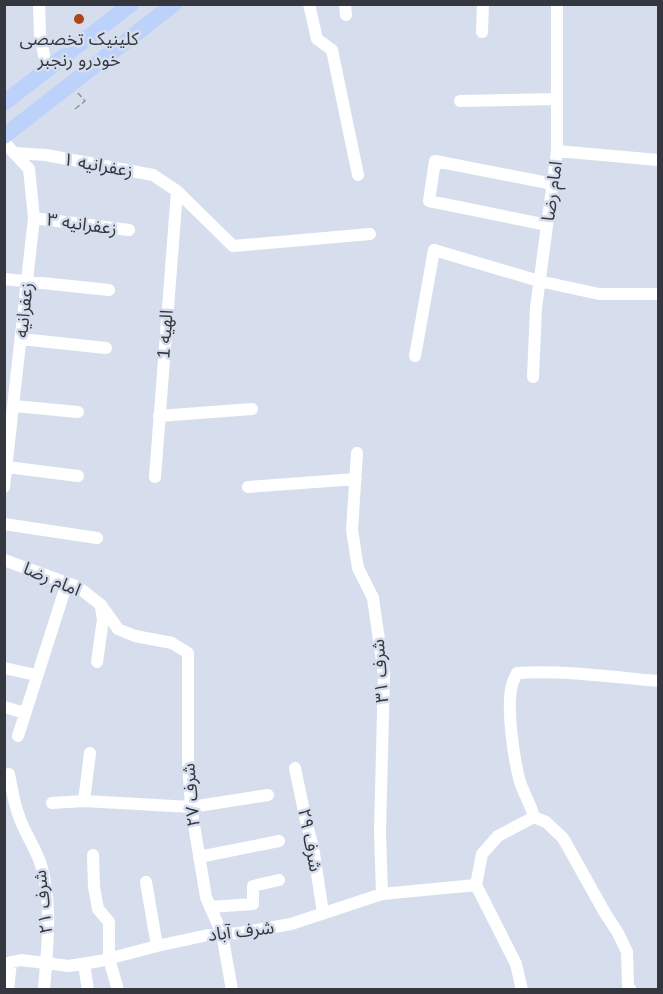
<svg xmlns="http://www.w3.org/2000/svg" width="663" height="994" viewBox="0 0 663 994" font-family="Arial,'Noto Sans Arabic',sans-serif">
	<style>
		.lines { fill: none; stroke-linecap: round; stroke-linejoin: round }
		.path { stroke: #8d939e; stroke-width: 1.5; stroke-dasharray: 6 3; stroke-linecap: butt }
		.minor { stroke: #fff; stroke-width: 12 }
		.highway { stroke: #bcd2fa; stroke-width: 16 }
		.poi-dot { fill: #ab4717; stroke: #d6deee; stroke-width: 2 }
		.labels { text-anchor: middle; dominant-baseline: central; stroke-width: 5; stroke-linejoin: round; paint-order: stroke }
		.poi-label { font-size: 18px; fill: #34373d; stroke: #d6deee }
		.street-label { font-size: 18px; fill: #34373d; stroke: #d6deee }
	</style>
	<rect width="100%" height="100%" fill="#d6deee"/>
	<g class="lines">
		<!-- path -->
		<path class="path" d="M75,109L85,101L78,93"/>
		<!-- minor -->
		<path class="minor" d="M39,4L40,35L47,70
			M309,4L317,39L332,50L358,175
			M345,4L346,15
			M482,32L483,4
			M460,101L557,99
			M4,142L29,169L34,218L4,487
			M557,151L658,160
			M14,153L46,155L153,175L177,191L233,246L370,234
			M34,218L129,230
			M547,225L429,201L435,161L553,184
			M4,279L109,290
			M21,339L106,348
			M415,356L434,250L539,281L599,294H658
			M533,377L536,308L557,151V4
			M14,406L78,412
			M159,416L252,409
			M357,453L352,530L358,568L373,598L384,675L380,831L382,894
			M7,467L78,476
			M155,477L177,191
			M248,487L356,479
			M4,524L97,538
			M4,560L78,587L101,605L118,629L135,636L172,643L188,653V761L191,807L206,897L222,934L232,990
			M97,662L103,619L101,607
			M4,668L36,675
			M4,707L25,713
			M18,736L67,583
			M295,768L306,821L313,847L323,913
			M9,774C12,789 14,805 20,819C26,835 36,849 41,865C53,905 47,949 44,990
			M84,801L90,753
			M52,803L84,801L191,807L268,795
			M93,855L94,887L98,909L109,922V959L118,990
			M199,857L279,841
			M146,882L157,946
			M210,907L253,904V886L279,880
			M4,964L21,960L69,966L100,961L157,946L208,935L240,933L291,924L382,894L476,885
			M84,964L88,990
			M8,990L11,962
			M522,990L516,964L476,885L482,854L498,836L534,817
			M631,990L628,986L627,952L618,933L605,913L563,838L546,822L534,817C531,805 524,794 520,782C514,760 506,708 512,685C513,681 515,677 517,673C566,670 611,677 658,681"/>
		<!-- highway -->
		<path class="highway" d="M4,103L131,4
			M4,136L174,4"/>
	</g>
	<!-- markers -->
	<circle class="poi-dot" cx="79" cy="19" r="6"/>
	<g class="labels">
		<!-- poi labels -->
		<g class="poi-label">
			<text x="79" y="39">کلینیک تخصصی<tspan x="79" dy="21">خودرو رنجبر</tspan></text>
		</g>
		<!-- street labels -->
		<g class="street-label">
			<text transform="translate(98 165) rotate(10)">زعفرانیه ۱</text>
			<text transform="translate(552 191) rotate(-82)">امام رضا</text>
			<text transform="translate(82 224) rotate(8)">زعفرانیه ۳</text>
			<text transform="translate(24 310) rotate(-84)">زعفرانیه</text>
			<text transform="translate(165 334) rotate(-86)">الهیه 1</text>
			<text transform="translate(52 579) rotate(23)">امام رضا</text>
			<text transform="translate(380 671) rotate(-94)">شرف ۳۱</text>
			<text transform="translate(191 795) rotate(-95)">شرف ۲۷</text>
			<text transform="translate(310 840) rotate(79)">شرف ۲۹</text>
			<text transform="translate(43 902) rotate(-96)">شرف ۲۱</text>
			<text transform="translate(241 931) rotate(-7)">شرف آباد</text>
		</g>
	</g>
	<!-- border -->
	<rect width="663" height="994" fill="none" stroke="#34373d" stroke-width="12"/>
</svg>
